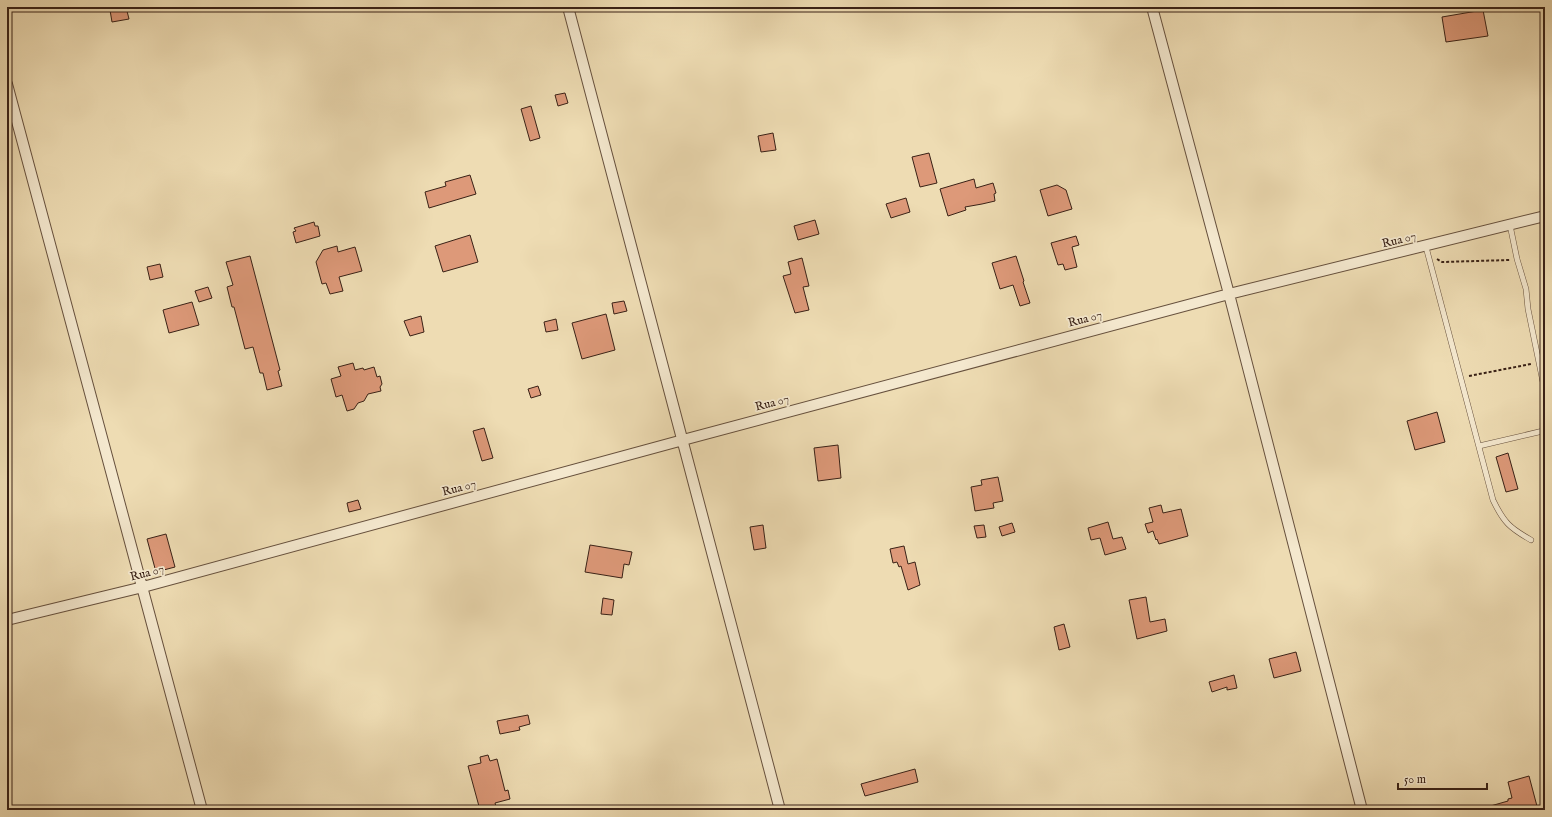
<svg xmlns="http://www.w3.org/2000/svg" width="1552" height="817" viewBox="0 0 1552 817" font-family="'IM FELL English',serif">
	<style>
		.building { fill: #dd9979; stroke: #392116 }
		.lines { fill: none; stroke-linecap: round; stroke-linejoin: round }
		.lane-casing { stroke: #66503d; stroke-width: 6 }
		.street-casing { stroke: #66503d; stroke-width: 12 }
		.path { stroke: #392116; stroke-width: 2; stroke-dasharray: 3 2; stroke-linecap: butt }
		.lane { stroke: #f4e8ce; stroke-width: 5 }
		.street { stroke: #f4e8ce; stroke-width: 10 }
		.labels { text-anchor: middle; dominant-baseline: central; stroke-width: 3.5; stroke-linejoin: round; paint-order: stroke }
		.street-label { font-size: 12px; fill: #392116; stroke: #f4e8ce }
	</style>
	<rect width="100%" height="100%" fill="#eedcb3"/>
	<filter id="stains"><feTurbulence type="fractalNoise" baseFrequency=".005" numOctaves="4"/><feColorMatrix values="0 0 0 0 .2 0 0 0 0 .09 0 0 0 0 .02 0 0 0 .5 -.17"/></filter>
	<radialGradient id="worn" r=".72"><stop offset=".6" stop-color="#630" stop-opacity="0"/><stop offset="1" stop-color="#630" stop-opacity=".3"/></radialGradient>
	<!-- building -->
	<path class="building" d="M126,7L129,19L112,22L110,10Z
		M1483,10L1488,36L1446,42L1442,17Z
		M565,93L568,103L558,106L555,95Z
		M531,106L540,138L530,141L521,109Z
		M773,133L776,150L761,152L758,136Z
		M929,153L937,183L920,187L912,157Z
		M470,175L476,194L429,208L425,192L446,186L445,182Z
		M974,179L976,188L993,183L996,193L994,194L995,201L982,204L965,207L966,210L948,216L940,189Z
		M1057,185L1066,190L1072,209L1048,216L1040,190Z
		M906,198L910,212L891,218L886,204Z
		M815,220L819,234L798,240L794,226Z
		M314,222L315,226H318L320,236L296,243L293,232L296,231L294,228Z
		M470,235L478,262L443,272L435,246Z
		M1076,236L1079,245L1072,247L1077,267L1065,270L1063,264L1058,265L1051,243Z
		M337,246L338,252L355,247L362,271L339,277L343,291L330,294L326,283L322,284L316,262L323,250Z
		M250,256L280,370L278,371L282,386L267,390L263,373H260L253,347L245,349L234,307H232L227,287L233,285L226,262Z
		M1016,256L1024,281L1023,282L1030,303L1020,306L1013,285L1000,289L992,263Z
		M802,258L809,286L803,287L809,310L795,313L783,276L791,274L788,262Z
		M160,264L163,277L150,280L147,267Z
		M208,287L212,298L199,302L195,291Z
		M624,301L627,311L614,314L612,303Z
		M192,302L199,325L169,333L163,310Z
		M606,314L615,350L582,359L572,323Z
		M421,316L424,332L410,336L404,321Z
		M556,319L558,330L546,332L544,322Z
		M353,363L355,370L363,368L364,370L374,367L377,377L380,376L382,384L380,387L381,391L368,394L364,401L358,403L354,409L347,411L342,395L336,397L331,379L341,376L338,367Z
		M538,386L541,395L531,398L528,389Z
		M1437,412L1445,442L1415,450L1407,421Z
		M484,428L493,458L482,461L473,431Z
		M838,445L841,478L818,481L814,448Z
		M1508,453L1518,489L1506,492L1496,457Z
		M998,477L1003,501L993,503L994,508L975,511L971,487L982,485L981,480Z
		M358,500L361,509L349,512L347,503Z
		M1161,505L1163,513L1181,509L1188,536L1159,544L1157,539L1156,540L1153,531L1148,533L1145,524L1153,522L1149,508Z
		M1108,522L1113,539L1122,537L1126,549L1105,555L1100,538L1091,540L1088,528Z
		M1012,523L1015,532L1002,536L999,527Z
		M763,525L766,548L754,550L750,527Z
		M984,525L986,537L977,538L974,526Z
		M166,534L175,567L156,572L147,539Z
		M590,545L632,552L629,565L624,564L622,578L585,572Z
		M904,546L908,564L915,562L920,585L908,590L901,566L899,567L897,562L893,563L890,549Z
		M1146,597L1150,622L1165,619L1167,631L1137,639L1129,600Z
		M603,598L614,600L612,615L601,614Z
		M1064,624L1070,647L1059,650L1054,627Z
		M1296,652L1301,671L1274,678L1269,659Z
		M1234,675L1237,688L1227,690V687L1212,692L1209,682Z
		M528,715L530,724L519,727L520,730L500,734L497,721Z
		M488,755L490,761L497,759L505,791L508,790L510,799L495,803L497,810H480L468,766L481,763L480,757Z
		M915,769L918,782L865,796L861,784Z
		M1529,776L1538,810H1487V807L1508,801V799L1512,798L1508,782Z"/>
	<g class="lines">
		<defs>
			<path id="lane" d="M1510,225L1517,259L1526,289L1528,309L1545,392
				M1426,247L1493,500C1504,523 1510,528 1531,540
				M1479,446L1543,431L1545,429"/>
			<path id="street" d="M568,7L780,810
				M1152,7L1229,294L1362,810
				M7,84L202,810
				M7,620L143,587L683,440L1229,294L1545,216"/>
		</defs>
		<!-- lane casing -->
		<use href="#lane" class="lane-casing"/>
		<!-- street casing -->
		<use href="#street" class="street-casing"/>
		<!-- path -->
		<path class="path" d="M1437,259L1442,262L1510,260
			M1469,376L1531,364"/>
		<!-- lane -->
		<use href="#lane" class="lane"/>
		<!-- street -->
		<use href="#street" class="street"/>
	</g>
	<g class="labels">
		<!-- street labels -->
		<g class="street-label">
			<text transform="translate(1399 240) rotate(-14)">Rua 07</text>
			<text transform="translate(1085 319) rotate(-15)">Rua 07</text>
			<text transform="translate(772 403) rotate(-15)">Rua 07</text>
			<text transform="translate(459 488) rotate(-15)">Rua 07</text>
			<text transform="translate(147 573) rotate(-15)">Rua 07</text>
		</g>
	</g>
	<!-- margin -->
	<rect width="1552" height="817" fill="none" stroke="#eedcb3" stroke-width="24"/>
	<rect x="8" y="8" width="1536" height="801" fill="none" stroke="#392116" stroke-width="2"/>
	<rect x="12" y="12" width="1528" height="793" fill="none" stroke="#392116"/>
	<!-- scale -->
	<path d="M1398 783v6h89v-6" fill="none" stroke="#392116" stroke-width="2"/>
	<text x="1404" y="783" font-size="12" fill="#392116" stroke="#f4e8ce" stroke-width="3" paint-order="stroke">50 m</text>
	<rect width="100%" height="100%" filter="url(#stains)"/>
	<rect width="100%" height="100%" fill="url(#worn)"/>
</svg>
